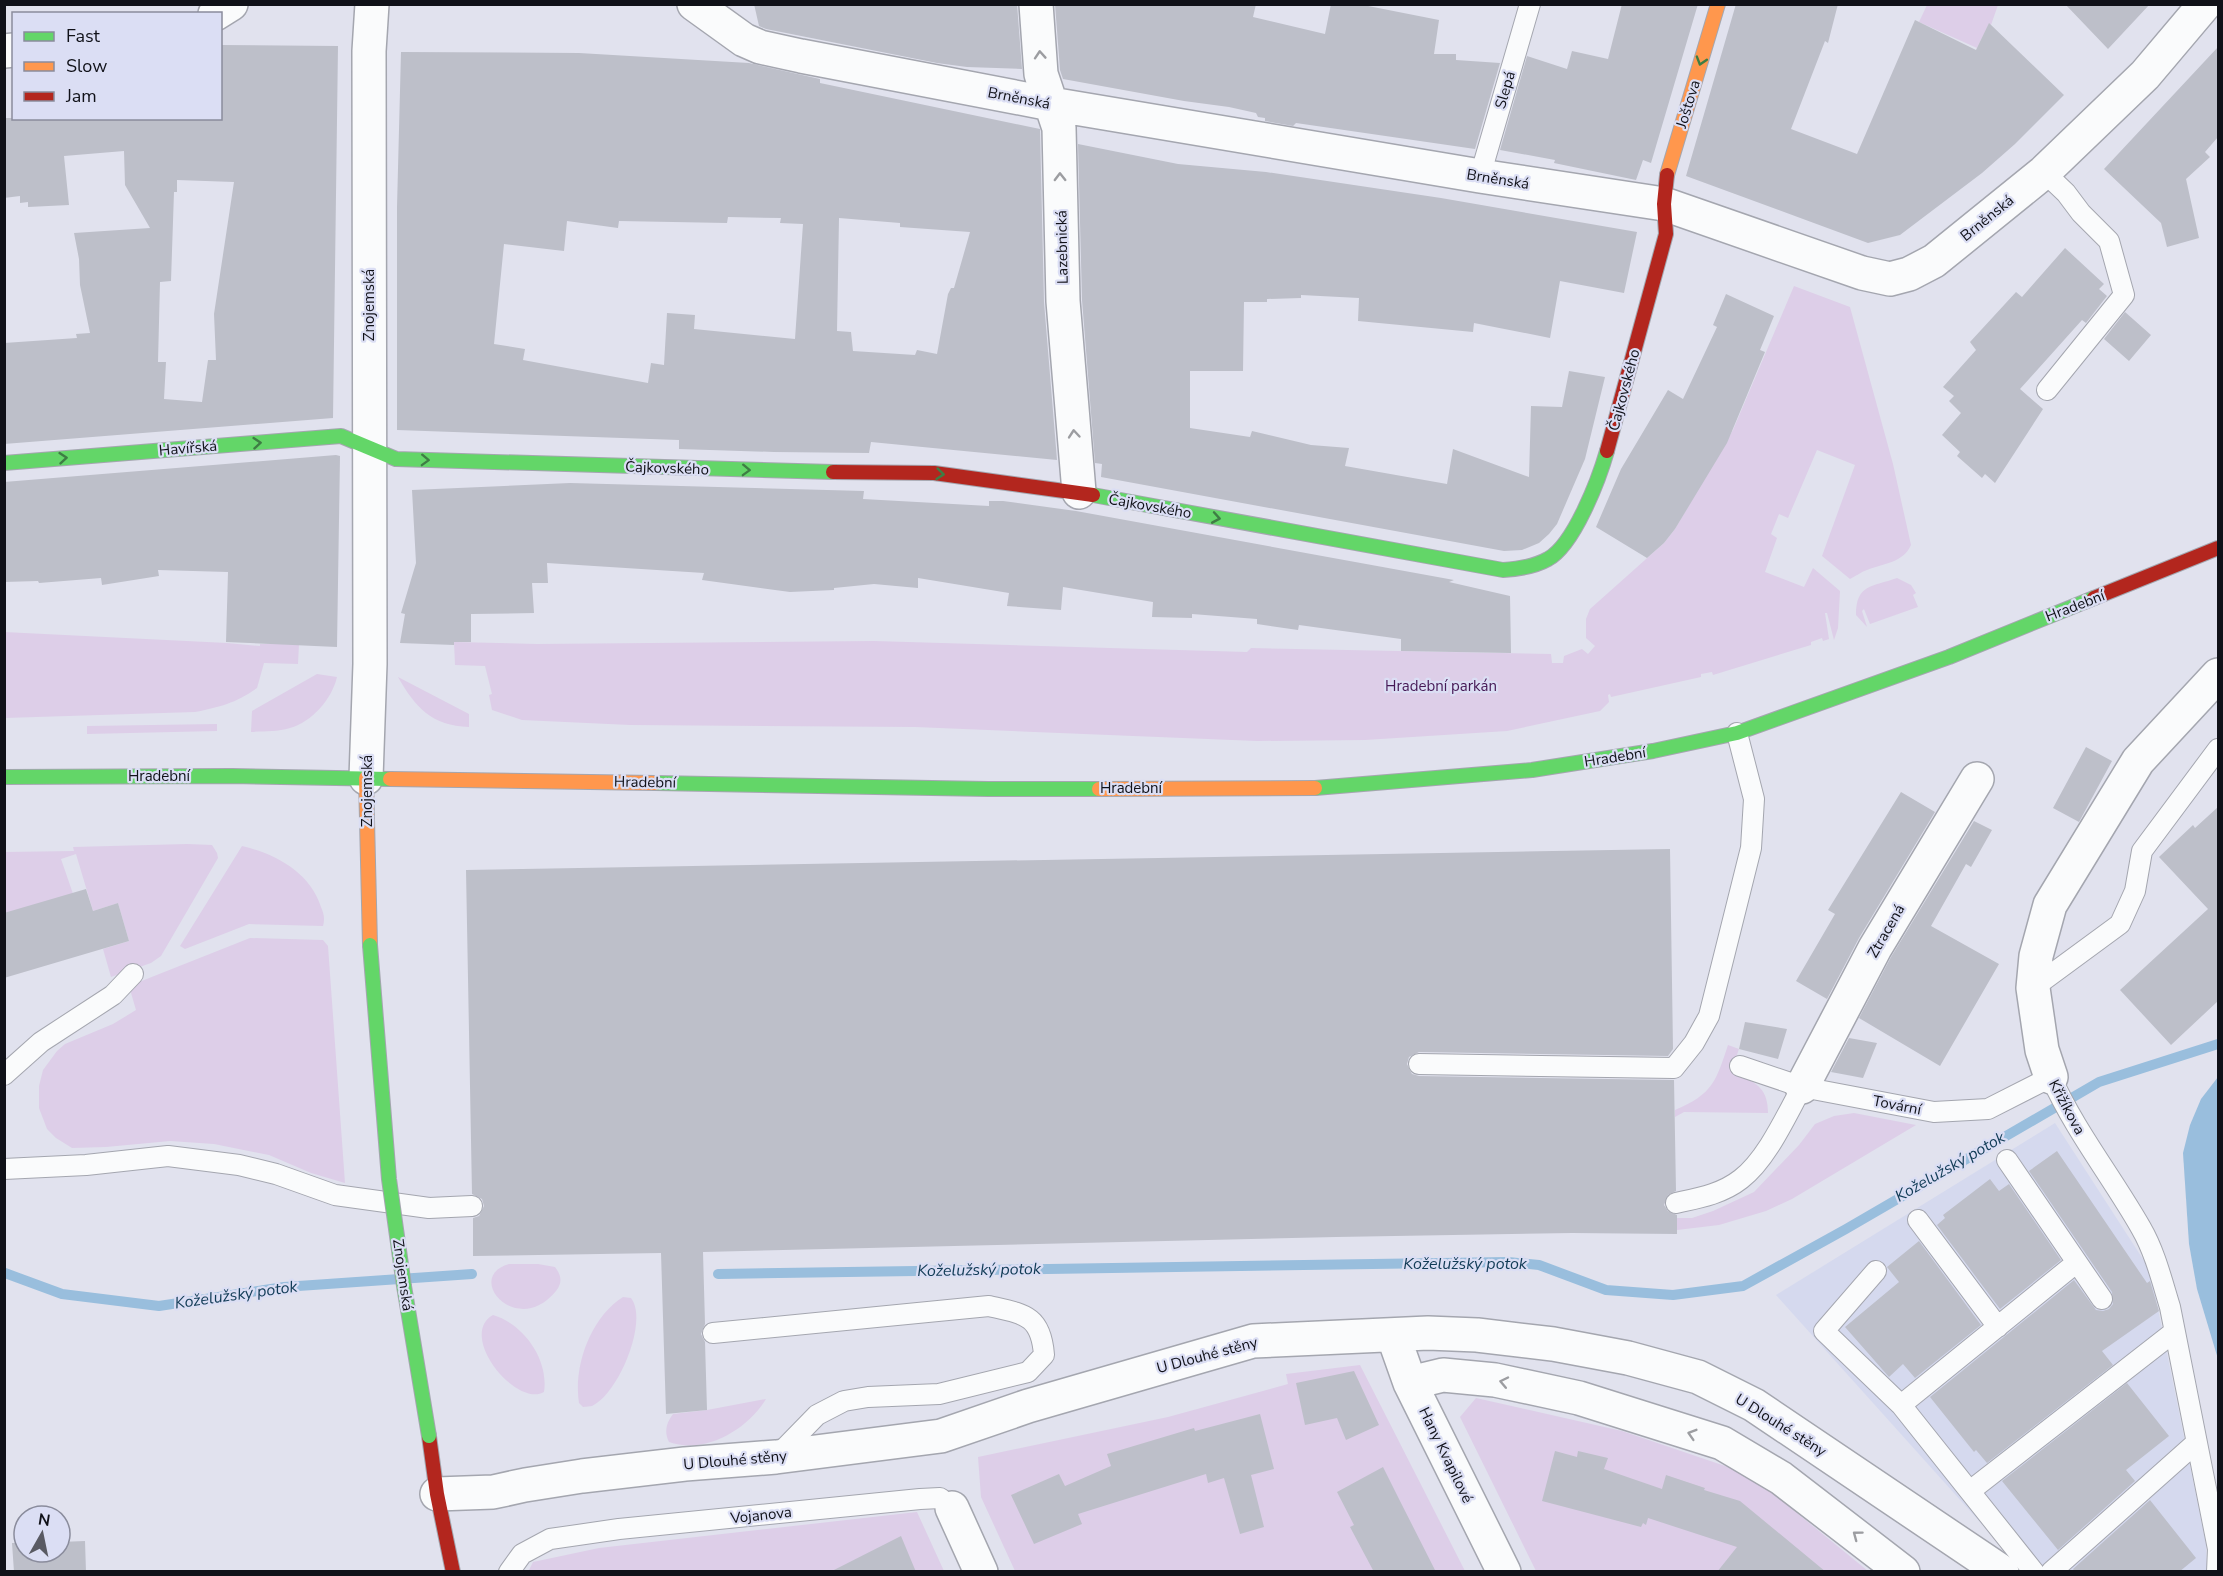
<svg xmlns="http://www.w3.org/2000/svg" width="2223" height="1576" viewBox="0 0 2223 1576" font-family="'Nunito Sans',sans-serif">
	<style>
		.built { fill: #d5d9ee }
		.green { fill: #ddcee8 }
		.water { fill: #99bedd }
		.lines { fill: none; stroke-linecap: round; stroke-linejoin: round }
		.stream { stroke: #99bedd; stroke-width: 10 }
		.building { fill: #bdbfc9; fill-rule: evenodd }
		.lane-casing { stroke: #a4a6af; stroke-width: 22 }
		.street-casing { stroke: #a4a6af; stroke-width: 36 }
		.fast-casing { stroke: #a4a6af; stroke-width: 16 }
		.slow-casing { stroke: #a4a6af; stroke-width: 16 }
		.jam-casing { stroke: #a4a6af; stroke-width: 16 }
		.lane { stroke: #fafbfc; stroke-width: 20 }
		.street { stroke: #fafbfc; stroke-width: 33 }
		.fast { stroke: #63d668; stroke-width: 14 }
		.slow { stroke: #ff974d; stroke-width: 14 }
		.jam { stroke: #b3261e; stroke-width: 14 }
		.fast-bridge-casing { stroke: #a4a6af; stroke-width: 16; stroke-linecap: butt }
		.fast-bridge { stroke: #63d668; stroke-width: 14 }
		.oneway { stroke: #9c9da1 }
		.oneway2 { stroke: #3e7d44 }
		.labels { text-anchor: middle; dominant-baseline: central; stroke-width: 4.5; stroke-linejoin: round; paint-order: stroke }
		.street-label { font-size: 15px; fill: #101118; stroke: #dbdef4 }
		.park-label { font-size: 15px; fill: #461955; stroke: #dbdef4 }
		.water-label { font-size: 16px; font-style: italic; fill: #113b56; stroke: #dbdef4 }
	</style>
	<rect width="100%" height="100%" fill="#e1e2ee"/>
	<!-- built -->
	<path class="built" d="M2055,1123L2150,1270L2206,1544L2207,1571H2024L1776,1295Z"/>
	<!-- green -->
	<path class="green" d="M1927,5H1998L1991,25L1989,24L1977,48L1919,22Z
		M1794,286L1850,307L1893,464L1911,545C1903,563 1884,563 1867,570C1861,572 1856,576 1850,579L1822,556L1855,465L1817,450L1788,518L1779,514L1771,534L1777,538L1765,572L1804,587L1813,568L1840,591L1838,628L1834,640L1827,613H1825L1829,639L1823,641L1822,638L1811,642V645L1713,675L1712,672L1701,674V677L1611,697L1610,694L1608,695L1609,702L1600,711L1507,731L1365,740L1257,741L915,727L630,725L522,720L492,710L489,695L492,694L485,666L455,665L454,642L537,644L874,641L1247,652L1251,648L1551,654L1552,663H1563L1564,656L1582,649L1588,654L1595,646L1586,638V619L1590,609L1664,543L1675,529L1733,430Z
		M1897,578L1911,585L1916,593L1913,595L1918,607L1870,624L1864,609L1862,611L1867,627L1856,615C1856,584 1872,587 1897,578Z
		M4,632L227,643L260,646V644H299L298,664L264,663L257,688C236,703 220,707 195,712L5,718Z
		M317,674L337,677C332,699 312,722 290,728C277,732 264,731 251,732L252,711Z
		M398,677L469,714V727C432,726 415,707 398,677Z
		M217,724V731L87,734V726Z
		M187,844L212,845L217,853L218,858L161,956L151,963L111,977L103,949L129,941L118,903L93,911L76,854L61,859L80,914L5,913V852L74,851L73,847Z
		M242,846C275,854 310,872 321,907C324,914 325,919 323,926L249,924L185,949L180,946Z
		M250,938L323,940L328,946L345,1183L311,1173L269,1155L214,1144L170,1141L106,1147L72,1148L56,1138L47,1129L39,1108V1086L43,1070L57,1051L65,1044L113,1024L136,1010L129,986Z
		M1728,1045L1739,1049L1733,1066L1738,1075C1758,1083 1768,1090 1768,1113L1684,1112L1675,1117V1110C1713,1094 1716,1081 1728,1045Z
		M1854,1113L1916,1125L1792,1199L1766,1211L1719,1225L1677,1230V1218H1692L1713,1211L1754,1192L1799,1145L1815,1124L1834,1116Z
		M509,1264H538L555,1267C561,1275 563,1282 556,1291C517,1339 463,1277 509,1264Z
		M623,1297L631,1298C649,1321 618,1395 592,1406C592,1406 584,1407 583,1407L579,1403C573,1366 591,1317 623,1297Z
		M493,1315C524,1324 549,1360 544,1392C516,1408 457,1335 493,1315Z
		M1360,1365L1465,1571H1015L981,1497L978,1457L1168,1417L1288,1384L1286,1374Z
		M1476,1398L1622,1431L1728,1467L1770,1491L1868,1571H1536L1460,1417Z
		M766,1399C748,1429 705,1455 669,1442C664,1432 666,1423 673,1414L707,1410Z
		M917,1512L944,1571L528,1572L533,1562L599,1548Z"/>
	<!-- water -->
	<path class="water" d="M2218,1077V1359L2197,1289L2189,1244L2183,1153L2190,1125L2201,1099Z"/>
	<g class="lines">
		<!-- stream -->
		<path class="stream" d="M5,1273L62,1294L159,1306L284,1287L472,1274
			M718,1274L1508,1262L1539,1265L1606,1290L1673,1295L1743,1286L1846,1229L2099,1082L2218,1044"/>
	</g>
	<!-- building -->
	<path class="building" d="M754,4H1017L1022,69L967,67L937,63L766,29L759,26Z
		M1055,4H1256L1253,17L1325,34L1331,4H1358L1439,20L1434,54H1456V60L1500,63L1475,149L1296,123L1293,126L1265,121V118L1258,117L1256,113L1229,107L1184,101L1063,79L1060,70Z
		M1622,4H1698L1651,163L1643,160L1636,180L1554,163L1555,160L1500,150L1527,56L1567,69L1572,51L1608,59Z
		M1736,4H1838L1828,43L1825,41L1791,129L1857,154L1915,20L1976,50L1989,23L2064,95L2015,144L1982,173L1900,235L1868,243L1686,176Z
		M2065,4H2150L2108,49Z
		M220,45L338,46L333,418L4,444V343L77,338L76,334L90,333L80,285L79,259L74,233L150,228L125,185L124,151L64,156L69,205L28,207V202L20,203V196L4,198V118H220ZM177,180L234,182L214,314L216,360H208L202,402L164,399L166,362H158L160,282L171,281L174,192H177Z
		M2218,47V137L2205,152L2210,157L2186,179L2199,238L2167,247L2161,223L2104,169Z
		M401,52L579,53L749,63L820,79V83L1040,129L1044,302L1057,460L871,442L869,453L774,452L679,449V440L397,430V207ZM728,217L781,218L780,223L803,224L795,339L694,329L695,315L667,313L664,365L651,363L648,383L523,360L525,349L494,344L504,244L564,251L567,221L618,228L619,221L727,223ZM839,218L900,223V227L970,232L954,288H951L948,294L937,354L917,350L915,355L853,351L851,332L837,331Z
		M1078,144L1178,164L1266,172L1441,198L1637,232L1624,293L1560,281L1550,338L1474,323L1473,332L1358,321L1359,298L1301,295V298L1267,299V302H1244L1243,371H1190V428L1250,437L1252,431L1311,445L1349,448L1345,466L1447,484L1453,449L1529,477L1531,406L1562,407L1569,371L1605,377L1585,459L1557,524L1549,534L1539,543L1522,550L1504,551L1101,477L1102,464L1095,463L1082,300Z
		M2065,248L2104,284L2099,289L2107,296L2086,323L2082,320L2020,389L2043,409L1995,483L1985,474L1982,478L1957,456L1960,452L1942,435L1961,413L1949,401L1954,396L1943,387L1976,350L1970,342L2016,292L2022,297Z
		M1726,294L1774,316L1760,350L1765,352L1727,443L1675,529L1664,543L1647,558L1596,527L1621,469L1668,390L1683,399L1717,327L1713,325Z
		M2125,312L2151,335L2129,361L2104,339Z
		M336,455L340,456L337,647L226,642L228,572L158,570L159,576L102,585L101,578L39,583L38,581L4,582V482Z
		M570,483L864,491L863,499L989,506V501H1003L1076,511L1454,580L1449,582L1510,596L1511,653L1401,651V639L1299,625L1298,630L1257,624V619L1192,614V618L1152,617L1153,602L1063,587L1061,610L1007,606L1009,593L918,578V588L874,584L834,588V590L790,592L702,580L704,573L547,563L548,583H532L534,613L471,614V642H454V645L400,643L405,614L401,613L416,563L412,490Z
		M2086,747L2112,761L2079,822L2053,808Z
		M1901,792L1935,812L1859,938L1827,999L1796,981L1835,914L1828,910Z
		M2218,807V1001L2171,1045L2120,990L2208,909L2159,857L2193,825L2195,828Z
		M1974,821L1992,830L1971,867L1966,864L1931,926L1999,964L1940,1066L1859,1018L1891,957Z
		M1670,849L1673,1049L1668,1056L1419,1052L1409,1057L1407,1064L1412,1074L1419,1076L1674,1080L1676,1191L1668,1195L1664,1205L1668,1211L1677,1215V1234L1572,1233L1336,1237L703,1252L705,1324L701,1334L705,1342L707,1410L666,1414L661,1253L473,1256V1218L479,1216L484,1206L482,1199L472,1194L466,870Z
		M86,889L93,911L118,903L129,941L4,978V913Z
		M1745,1022L1787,1029L1778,1059L1739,1049Z
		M1849,1038L1877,1043L1863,1078L1831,1072Z
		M2057,1151L2147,1283L2150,1281L2159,1311L2102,1351L2113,1365L1987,1463L1976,1450L1974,1452L1930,1397L2074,1280L2096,1310L2103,1311L2109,1309L2113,1304L2112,1292L2029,1171Z
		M1990,1179L1999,1191L2009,1184L2061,1260L2000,1309L1937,1225L1945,1218L1943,1215Z
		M1919,1241L1981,1325L1915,1378L1903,1364L1889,1377L1845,1327L1899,1282L1887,1267Z
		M1354,1371L1379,1425L1346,1440L1337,1418L1305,1425L1296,1383Z
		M2127,1383L2169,1436L2126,1470L2135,1481L2058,1550L2002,1481Z
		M1260,1414L1274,1469L1251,1475L1264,1527L1240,1534L1224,1478L1208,1483L1206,1474L1078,1514L1082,1524L1034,1544L1011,1495L1059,1474L1065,1486L1111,1466L1107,1454L1194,1428L1195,1431Z
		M1555,1451L1577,1457L1578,1451L1608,1458L1604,1469L1662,1489L1666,1475L1705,1488L1704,1490L1740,1501L1826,1572H1717L1737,1547L1648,1518L1646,1525L1643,1523L1641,1527L1542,1501Z
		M1383,1467L1400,1501L1436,1572H1374L1350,1527L1354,1525L1337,1492Z
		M2150,1500L2196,1558L2179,1572H2075L2073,1569Z
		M901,1536L916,1572H830Z
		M85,1541L86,1572H14L12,1543H24V1552H60V1542Z"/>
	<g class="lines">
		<defs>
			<path id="lane" d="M2044,172L2066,193L2081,213L2109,241L2124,295L2047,390
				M1480,176L1530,4
				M2033,988L2120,924L2135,891L2142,851L2218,749
				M1419,1064L1674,1068L1694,1043L1709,1016L1751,848L1754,799L1737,733
				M1740,1066L1802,1087L1934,1112L1988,1109L2051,1077C2075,1131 2112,1177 2141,1228C2155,1252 2162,1281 2170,1307L2218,1549L2217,1572
				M4,1075L41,1042L113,995L133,974
				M2007,1160L2102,1299
				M4,1169L86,1165L168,1156L239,1165L276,1174L335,1195L429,1208L472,1206
				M1676,1203C1699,1198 1722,1194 1741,1179C1767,1159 1786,1116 1802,1087
				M1918,1220L1998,1327
				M1876,1271L1824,1331L1901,1405
				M713,1333L989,1306C1024,1314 1041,1315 1044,1355L1028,1372L939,1394L868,1397L844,1401L817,1415L776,1457
				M1970,1491L2174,1332
				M509,1572L522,1554L550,1539L619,1529L920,1499L940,1498L952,1508
				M2034,1572L1901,1405L2076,1263
				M2051,1572L2197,1442"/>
			<path id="street" d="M694,4L744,40L760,47L801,56L1051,104L1480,176L1664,204L1862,273L1890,279L1909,274L1934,261L2044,172L2145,75L2205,4
				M1036,4L1041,74L1059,128L1063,301L1079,492
				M215,14L231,4
				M4,51L14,50
				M366,778L370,664L369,51L372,4
				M2051,1077L2042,1050L2033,988L2036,956L2050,905L2138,761L2218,675
				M1802,1087L1875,948L1977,779
				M1393,1335L1410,1383L1504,1572
				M1410,1383L1443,1375L1495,1380L1579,1398L1722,1443L1781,1478L1903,1572
				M437,1494L493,1492L525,1485L582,1476L685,1464L776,1457L941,1436L1028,1406L1253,1341L1428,1333L1477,1335L1553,1344L1628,1358L1698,1377L1754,1405L2002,1572
				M952,1508L981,1572"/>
			<path id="fast" d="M4,463L341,436L396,459L833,472
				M1093,495L1503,570C1519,569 1534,567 1548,559C1574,545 1599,479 1607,451
				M4,777L232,776L390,779
				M655,783L988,789H1099
				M1315,788L1532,770L1653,751L1737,733L1949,657L2094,598"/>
			<path id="slow" d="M1667,175L1718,4
				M366,778L370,945
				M390,779L655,783
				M1099,789L1315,788"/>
			<path id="jam" d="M1607,451L1666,234L1664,204L1667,175
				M833,472L934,473L1093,495
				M2094,598L2218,548
				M429,1436L437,1494L453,1572"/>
		</defs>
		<!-- lane casing -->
		<use href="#lane" class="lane-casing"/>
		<!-- street casing -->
		<use href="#street" class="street-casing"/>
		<!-- fast casing -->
		<use href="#fast" class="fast-casing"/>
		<!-- slow casing -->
		<use href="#slow" class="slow-casing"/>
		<!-- jam casing -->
		<use href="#jam" class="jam-casing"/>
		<!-- lane -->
		<use href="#lane" class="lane"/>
		<!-- street -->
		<use href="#street" class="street"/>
		<!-- fast -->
		<use href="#fast" class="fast"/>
		<!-- slow -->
		<use href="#slow" class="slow"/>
		<!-- jam -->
		<use href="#jam" class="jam"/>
		<defs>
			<path id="fast-bridge" d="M370,945L389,1179L404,1286L429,1436"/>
		</defs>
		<!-- fast-bridge casing -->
		<use href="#fast-bridge" class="fast-bridge-casing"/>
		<!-- fast-bridge -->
		<use href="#fast-bridge" class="fast-bridge"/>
	</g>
	<!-- one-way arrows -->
	<defs><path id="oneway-chevron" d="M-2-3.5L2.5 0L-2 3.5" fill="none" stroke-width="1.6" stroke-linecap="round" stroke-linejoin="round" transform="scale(1.5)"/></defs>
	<g class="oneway">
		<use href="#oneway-chevron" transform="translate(1040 55) rotate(-94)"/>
		<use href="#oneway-chevron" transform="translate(1060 177) rotate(-91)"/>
		<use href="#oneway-chevron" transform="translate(1074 434) rotate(-95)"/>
		<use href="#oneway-chevron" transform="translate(1504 1382) rotate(-168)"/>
		<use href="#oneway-chevron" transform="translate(1692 1434) rotate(-163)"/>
		<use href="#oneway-chevron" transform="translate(1857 1535) rotate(-143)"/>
	</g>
	<g class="oneway2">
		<use href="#oneway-chevron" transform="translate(1701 61) rotate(107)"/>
		<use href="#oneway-chevron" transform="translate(257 443) rotate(-5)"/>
		<use href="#oneway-chevron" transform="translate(63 458) rotate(-5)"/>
		<use href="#oneway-chevron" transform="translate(425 460) rotate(2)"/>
		<use href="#oneway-chevron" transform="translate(746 470) rotate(2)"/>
		<use href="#oneway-chevron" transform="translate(940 474) rotate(6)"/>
		<use href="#oneway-chevron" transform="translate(1216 518) rotate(10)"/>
	</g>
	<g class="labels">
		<!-- street labels -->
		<g class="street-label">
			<text transform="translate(1505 90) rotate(-74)">Slepá</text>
			<text transform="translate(1019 98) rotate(11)">Brněnská</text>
			<text transform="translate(1688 104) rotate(-73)">Joštova</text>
			<text transform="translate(1498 179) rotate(9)">Brněnská</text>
			<text transform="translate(1987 218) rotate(-39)">Brněnská</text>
			<text transform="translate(1062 247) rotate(-91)">Lazebnická</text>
			<text transform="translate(369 305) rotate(-90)">Znojemská</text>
			<text transform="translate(1624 390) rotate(-75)">Čajkovského</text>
			<text transform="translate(188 448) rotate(-5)">Havířská</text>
			<text transform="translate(667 468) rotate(2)">Čajkovského</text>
			<text transform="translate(1150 506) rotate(10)">Čajkovského</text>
			<text transform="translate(2075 606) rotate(-21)">Hradební</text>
			<text transform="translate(1615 757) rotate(-9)">Hradební</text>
			<text x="159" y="776">Hradební</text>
			<text transform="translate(645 782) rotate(1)">Hradební</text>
			<text x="1131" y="788">Hradební</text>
			<text transform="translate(367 791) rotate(-90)">Znojemská</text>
			<text transform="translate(1886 931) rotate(-60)">Ztracená</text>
			<text transform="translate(1897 1105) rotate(11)">Tovární</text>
			<text transform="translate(2067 1107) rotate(62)">Křižíkova</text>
			<text transform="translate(403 1275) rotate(82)">Znojemská</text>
			<text transform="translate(1207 1355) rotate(-15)">U Dlouhé stěny</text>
			<text transform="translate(1781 1425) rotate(32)">U Dlouhé stěny</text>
			<text transform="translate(1446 1455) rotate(64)">Hany Kvapilové</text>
			<text transform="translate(735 1460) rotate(-5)">U Dlouhé stěny</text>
			<text transform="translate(761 1515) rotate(-6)">Vojanova</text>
		</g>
		<!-- park labels -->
		<g class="park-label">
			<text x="1441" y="686">Hradební parkán</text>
		</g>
		<!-- water labels -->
		<g class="water-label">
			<text transform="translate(1950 1167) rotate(-30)">Koželužský potok</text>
			<text x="1465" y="1264">Koželužský potok</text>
			<text transform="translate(979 1270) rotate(-1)">Koželužský potok</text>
			<text transform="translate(236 1295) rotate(-8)">Koželužský potok</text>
		</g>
	</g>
	<!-- border -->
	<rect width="2223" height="1576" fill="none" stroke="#101118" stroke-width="12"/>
	<!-- legend -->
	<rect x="12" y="12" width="210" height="108" fill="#dbdef4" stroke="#8a8c9c" stroke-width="1.5"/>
	<rect x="24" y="32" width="30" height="9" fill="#63d668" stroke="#8a8c9c" stroke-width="1.5"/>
	<text x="66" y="42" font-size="18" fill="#101118">Fast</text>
	<rect x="24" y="62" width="30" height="9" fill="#ff974d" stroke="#8a8c9c" stroke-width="1.5"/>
	<text x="66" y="72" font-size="18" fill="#101118">Slow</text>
	<rect x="24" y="92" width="30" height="9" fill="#b3261e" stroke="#8a8c9c" stroke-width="1.5"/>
	<text x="66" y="102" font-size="18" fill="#101118">Jam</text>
	<!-- north arrow -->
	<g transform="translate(42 1534) rotate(9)"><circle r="28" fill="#dbdef4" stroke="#8a8c9c" stroke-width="1.5"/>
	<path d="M0-4.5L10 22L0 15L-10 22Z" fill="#595a63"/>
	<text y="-9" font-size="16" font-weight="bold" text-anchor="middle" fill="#101118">N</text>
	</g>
</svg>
